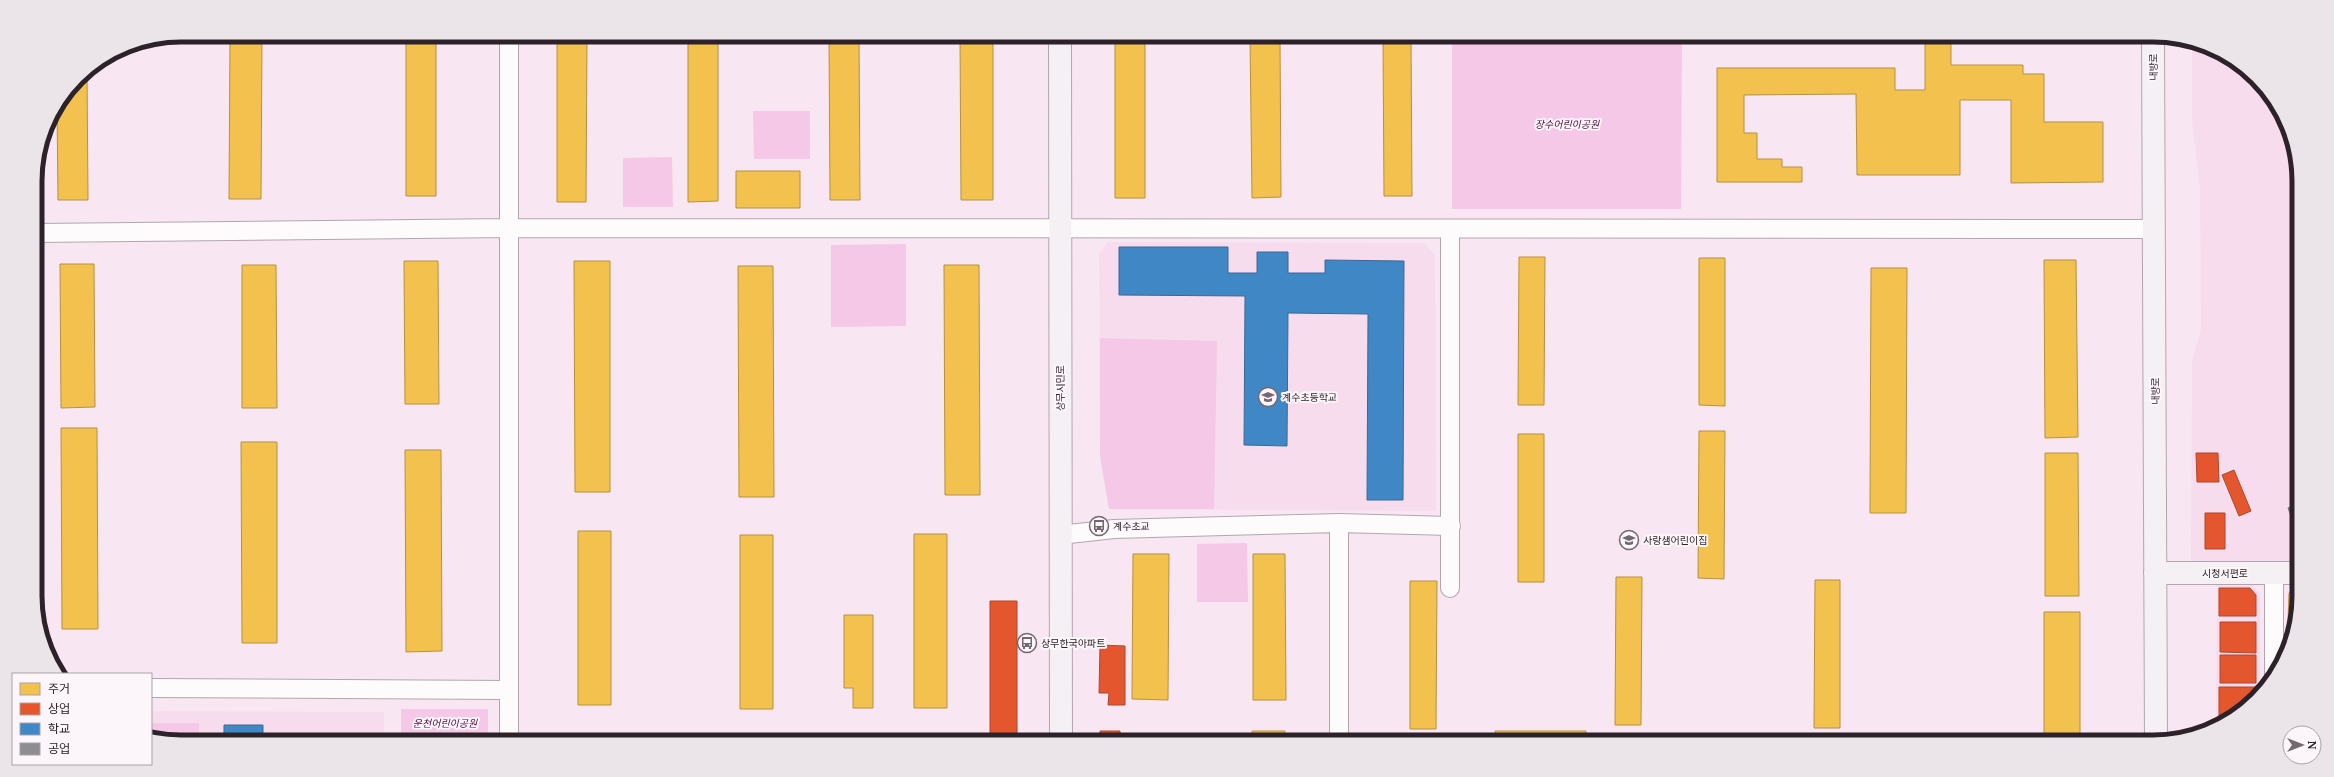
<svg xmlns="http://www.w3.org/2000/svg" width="2334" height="777" viewBox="0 0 2334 777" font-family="'Noto Serif','Noto Sans KR',serif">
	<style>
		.built { fill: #f7dcee }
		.green { fill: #f4c8e6 }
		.homes { fill: #f2c14e; stroke: #b79143 }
		.shops { fill: #e4572e; stroke: #ad472d }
		.schools { fill: #3f88c5; stroke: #3a6996 }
		.industry { fill: #8d8d92; stroke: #706d73 }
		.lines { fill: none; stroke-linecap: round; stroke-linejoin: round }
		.street-casing { stroke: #b2a6ae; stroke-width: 20 }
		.secondary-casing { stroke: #b2a6ae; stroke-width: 24 }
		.street { stroke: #fefbfd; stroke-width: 18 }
		.secondary { stroke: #f5f0f4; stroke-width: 22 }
		.labels { text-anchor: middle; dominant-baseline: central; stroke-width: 4; stroke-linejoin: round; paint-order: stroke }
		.street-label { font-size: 10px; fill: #2d222a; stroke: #fcf6fa }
		.park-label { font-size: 10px; font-style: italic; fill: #49063d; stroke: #fcf6fa }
		.poi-label { font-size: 10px; fill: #2d222a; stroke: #fcf6fa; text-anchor: start }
		.rim { fill: none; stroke: #2d222a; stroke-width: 5 }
	</style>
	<rect width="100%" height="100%" fill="#f8e7f2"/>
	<!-- built -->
	<path class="built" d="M2192,40L2226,55L2263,84L2284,116L2296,152L2294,566L2191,565L2192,360L2201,330L2200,188L2192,122Z
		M1108,242L1424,243L1435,255L1436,511L1109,509L1100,456L1099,253Z
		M2217,584H2252L2260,593V693L2242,712L2216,727Z
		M151,711L384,712V738L151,737Z"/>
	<!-- green -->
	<path class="green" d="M1452,38L1682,39L1681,209H1452Z
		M753,111H810V159H754Z
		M672,157L673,207H623V158Z
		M906,244V326L831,327V245Z
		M1100,338L1217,341L1214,509H1109L1100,456Z
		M1247,543L1248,602H1197V544Z
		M401,709H488V738H401Z
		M151,723H199V737H151Z"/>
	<!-- homes -->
	<path class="homes" d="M230,35H262L261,199H229Z
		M406,36H436V196H406Z
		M557,36H587L586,202H557Z
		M688,36H718V201L688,202Z
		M829,37H859L860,200H830Z
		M960,37H993V200H961Z
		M1115,37H1145V198H1115Z
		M1250,38H1280L1281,197L1252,198Z
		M1383,38H1411L1412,196H1384Z
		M1720,39H1807V42H1720Z
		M1925,39H1951V65H2023V74H2044V122H2103V182L2011,183V100H1960V175H1857L1856,94L1744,95V133H1757V159H1782V167H1802V182H1717V68H1895V90H1925Z
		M87,71L88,200H58L57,108L78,77Z
		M736,171H800V208H736Z
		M1519,257H1545L1544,405H1518Z
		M1699,258H1725V406L1699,405Z
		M2044,260H2076L2078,437L2045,438Z
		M404,261H438L439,404H405Z
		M574,261H610V492H575Z
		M60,264H94L95,407L61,408Z
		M242,265H276L277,408H242Z
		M944,265H979L980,495H945Z
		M738,266H773L774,497H739Z
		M1871,268H1907L1906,513H1870Z
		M61,428H97L98,629H62Z
		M1699,431H1725L1724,579L1698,578Z
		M1518,434H1544V582H1518Z
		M241,442H277V643H242Z
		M405,450H441L442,651L406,652Z
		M2045,453H2078L2079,596H2045Z
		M578,531H611V705H578Z
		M914,534H947V708H914Z
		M740,535H773V709H740Z
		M1133,554H1169L1168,700L1132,699Z
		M1253,554H1285L1286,700H1253Z
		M1616,577H1642L1641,725H1615Z
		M1815,580H1840V728H1814Z
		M1410,581H1437L1436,729H1410Z
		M2294,587V621H2288L2289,593Z
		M2044,612H2080V742L2044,741Z
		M844,615H873V708H853V688H844Z
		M2288,624H2294V634L2288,647Z
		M1252,731H1285V740H1252Z
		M1495,731H1586V740H1495Z
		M1130,734L1164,735V739H1130Z
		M1679,734H1770V741H1679Z"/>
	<!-- shops -->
	<path class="shops" d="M2196,453H2218L2219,482H2197Z
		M2234,470L2251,511L2239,516L2222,475Z
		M2205,513H2225V549H2205Z
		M2219,588H2250L2256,595V616H2219Z
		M990,601H1017V739H990Z
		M2220,622H2256V653L2220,652Z
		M1100,645L1125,646V705H1108L1109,693H1099Z
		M2220,655H2256V683H2220Z
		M2219,687H2257V696L2242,712L2234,717H2219Z
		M1100,731H1120V739H1100Z"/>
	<!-- schools -->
	<path class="schools" d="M1119,247H1228V273H1257V252H1288V273H1325V260L1404,261L1403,500H1367L1368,314L1288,313L1287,446L1244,445L1245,296L1119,295Z
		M224,725H263V737H224Z"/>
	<!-- industry -->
	<path class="industry" d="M2295,505L2294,524L2288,508Z"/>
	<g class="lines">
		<defs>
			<path id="street" d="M509,36V738
				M1450,229V588
				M36,233L509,228L2154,229
				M1060,535L1114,529L1339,523
				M2274,678V573
				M151,688L508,690
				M1339,740V523L1451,526"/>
			<path id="secondary" d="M1060,37L1061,739
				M2153,40L2156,742
				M2155,573H2294"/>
		</defs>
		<!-- street casing -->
		<use href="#street" class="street-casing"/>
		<!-- secondary casing -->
		<use href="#secondary" class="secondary-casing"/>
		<!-- street -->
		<use href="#street" class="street"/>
		<!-- secondary -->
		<use href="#secondary" class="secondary"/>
	</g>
	<!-- icons -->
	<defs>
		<symbol id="school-ring" viewBox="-11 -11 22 22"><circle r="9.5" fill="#fcf6fa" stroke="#746770" stroke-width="1.5"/><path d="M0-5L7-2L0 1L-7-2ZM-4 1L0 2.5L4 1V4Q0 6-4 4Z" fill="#746770"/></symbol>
		<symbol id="bus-ring" viewBox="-11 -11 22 22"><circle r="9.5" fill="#fcf6fa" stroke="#746770" stroke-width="1.5"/><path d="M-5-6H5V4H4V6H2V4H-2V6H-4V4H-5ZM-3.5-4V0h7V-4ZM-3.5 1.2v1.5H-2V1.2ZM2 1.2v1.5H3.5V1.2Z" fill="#746770"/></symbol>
	</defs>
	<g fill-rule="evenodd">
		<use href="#school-ring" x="1257" y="386" width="22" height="22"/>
		<use href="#bus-ring" x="1088" y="515" width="22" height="22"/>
		<use href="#school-ring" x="1618" y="529" width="22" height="22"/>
		<use href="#bus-ring" x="1016" y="632" width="22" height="22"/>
	</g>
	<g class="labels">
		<!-- street labels -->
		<g class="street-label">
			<text transform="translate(2153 67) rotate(-90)">내방로</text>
			<text transform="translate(1060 388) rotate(-90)">상무시민로</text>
			<text transform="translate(2155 391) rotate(-90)">내방로</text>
			<text x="2225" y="573">시청서편로</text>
		</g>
		<!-- park labels -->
		<g class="park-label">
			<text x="1567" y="124">장수어린이공원</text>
			<text x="445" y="723">운천어린이공원</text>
		</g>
		<!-- poi labels -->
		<g class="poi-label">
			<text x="1282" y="397">계수초등학교</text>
			<text x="1113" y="526">계수초교</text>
			<text x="1643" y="540">사랑샘어린이집</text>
			<text x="1041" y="643">상무한국아파트</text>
		</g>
	</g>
	<!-- crop -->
	<path d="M0 0H2334V777H0ZM181 42H2153A139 139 0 0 1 2292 181V596A139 139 0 0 1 2153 735H181A139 139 0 0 1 42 596V181A139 139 0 0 1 181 42Z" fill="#ebe5e9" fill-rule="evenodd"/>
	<path class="rim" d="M181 42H2153A139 139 0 0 1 2292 181V596A139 139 0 0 1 2153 735H181A139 139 0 0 1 42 596V181A139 139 0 0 1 181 42Z"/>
	<!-- legend -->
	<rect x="12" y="673" width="140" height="92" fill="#fcf6fa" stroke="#a9a1a7"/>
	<rect x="20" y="683" width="20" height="12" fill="#f2c14e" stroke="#a9a1a7"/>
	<text x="48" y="693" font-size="12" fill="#2d222a">주거</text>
	<rect x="20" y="703" width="20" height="12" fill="#e4572e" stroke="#a9a1a7"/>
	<text x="48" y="713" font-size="12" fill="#2d222a">상업</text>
	<rect x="20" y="723" width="20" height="12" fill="#3f88c5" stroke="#a9a1a7"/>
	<text x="48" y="733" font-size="12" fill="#2d222a">학교</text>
	<rect x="20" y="743" width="20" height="12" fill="#8d8d92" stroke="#a9a1a7"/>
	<text x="48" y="753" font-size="12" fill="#2d222a">공업</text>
	<!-- north arrow -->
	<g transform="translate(2302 745) rotate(90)"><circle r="19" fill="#fcf6fa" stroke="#a9a1a7"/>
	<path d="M0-3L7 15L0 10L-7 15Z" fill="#746770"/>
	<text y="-6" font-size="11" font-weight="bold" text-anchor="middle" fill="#2d222a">N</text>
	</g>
</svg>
